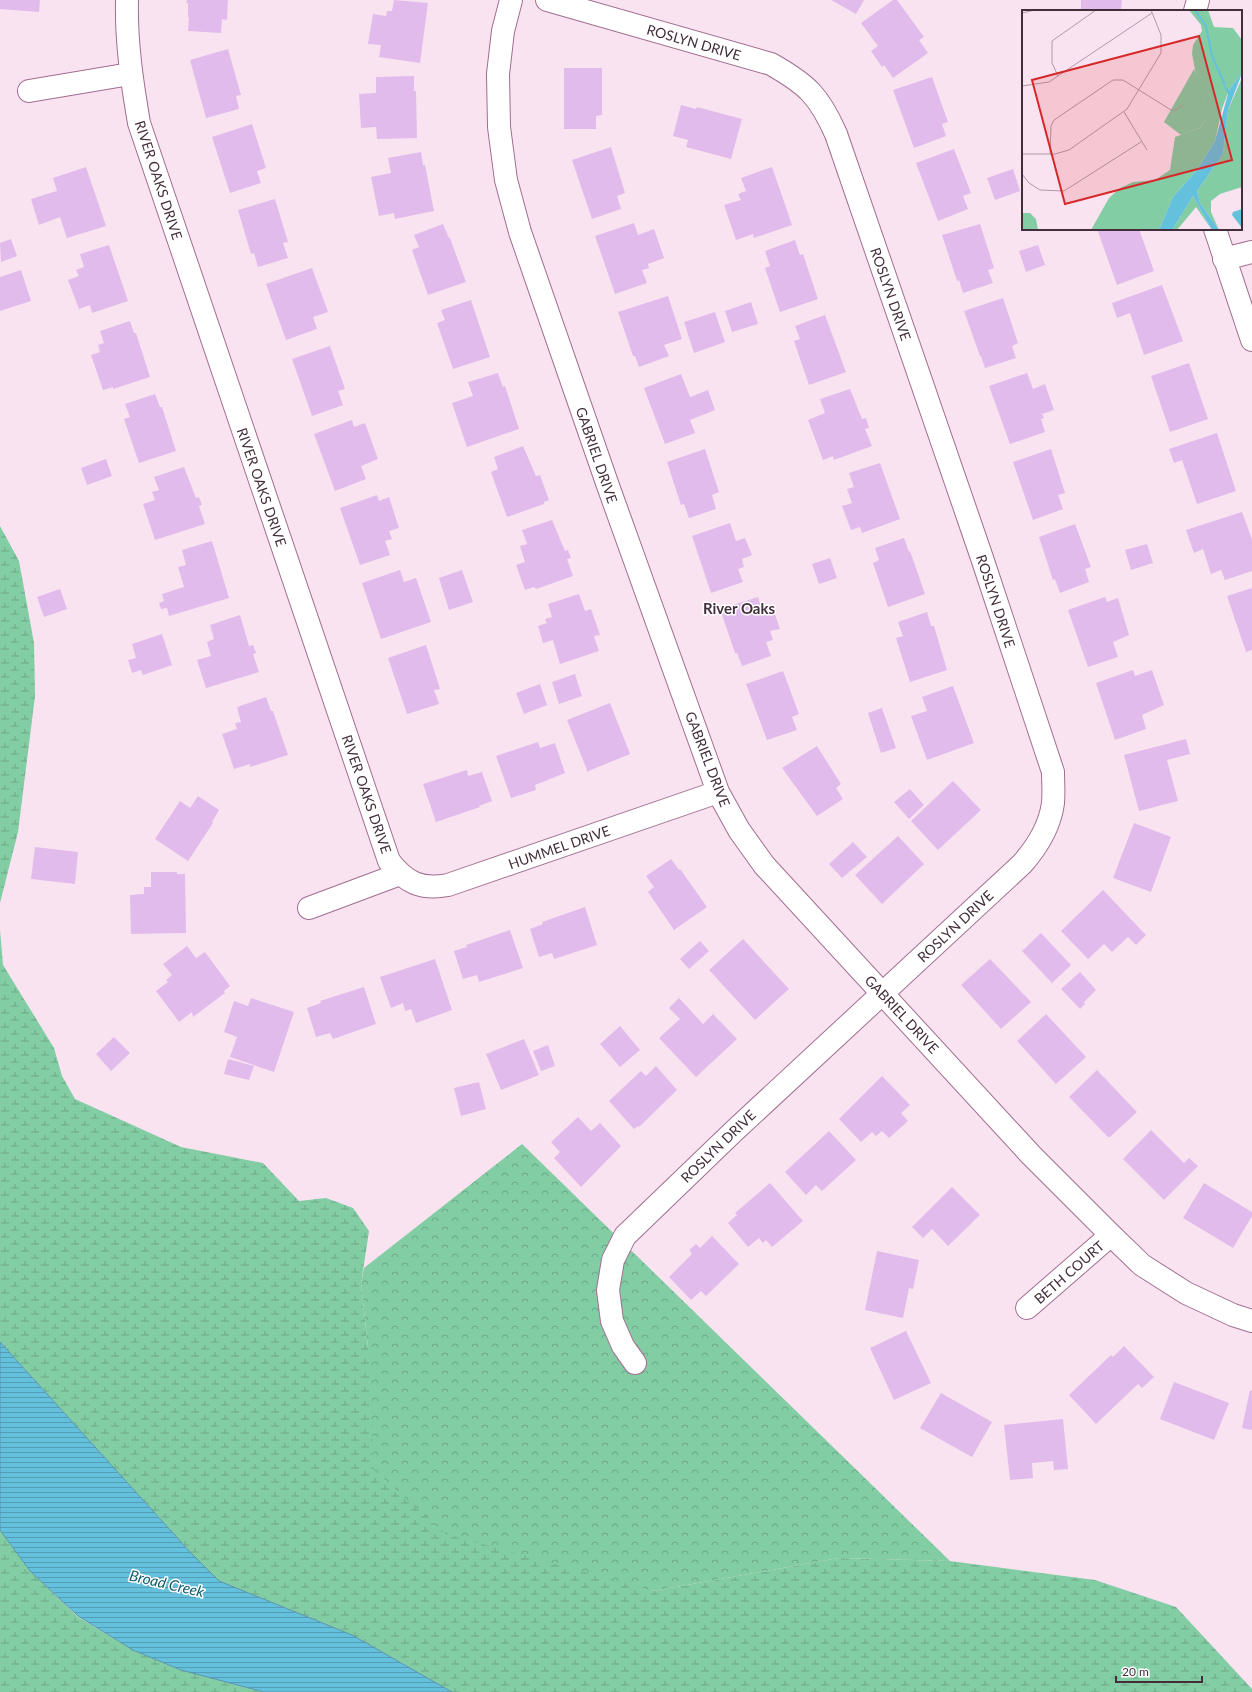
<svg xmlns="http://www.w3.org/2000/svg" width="1252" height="1692" viewBox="0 0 1252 1692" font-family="Lato,sans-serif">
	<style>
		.wetland { fill: url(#wetland-marsh) }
		.park { fill: url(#park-crowns) }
		.water { fill: url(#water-rules); stroke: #5a95ac }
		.building { fill: #e1bbeb }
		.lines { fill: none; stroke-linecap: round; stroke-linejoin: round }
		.minor-casing { stroke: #a16e90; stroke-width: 24 }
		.minor { stroke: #fff; stroke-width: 22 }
		.labels { text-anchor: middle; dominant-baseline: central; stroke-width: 3; stroke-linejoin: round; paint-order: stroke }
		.street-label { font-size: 14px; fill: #422d3b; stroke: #fff }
		.neighbourhood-label { font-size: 15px; font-weight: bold; fill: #422d3b; stroke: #fff }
		.water-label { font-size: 15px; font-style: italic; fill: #0c5c6f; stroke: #fff }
		.inset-river { fill: none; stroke: #64c1dd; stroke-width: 2 }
		.inset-road { fill: none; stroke: #b09aa8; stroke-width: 1 }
		.view { fill: #d62828; fill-opacity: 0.15; stroke: #d62828; stroke-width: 2 }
		.inset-edge { fill: none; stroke: #422d3b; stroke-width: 2 }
	</style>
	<defs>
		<pattern id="wetland-marsh" width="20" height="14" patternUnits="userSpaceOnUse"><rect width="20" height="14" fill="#82cda4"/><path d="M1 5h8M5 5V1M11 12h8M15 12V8" fill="none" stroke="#6ca787"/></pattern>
		<pattern id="park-crowns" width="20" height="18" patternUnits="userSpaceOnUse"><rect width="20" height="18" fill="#82cda4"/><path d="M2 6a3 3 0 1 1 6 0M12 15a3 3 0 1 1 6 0" fill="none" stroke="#6ca787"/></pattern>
		<pattern id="water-rules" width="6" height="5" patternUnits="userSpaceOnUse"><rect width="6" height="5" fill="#64c1dd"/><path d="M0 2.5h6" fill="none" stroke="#549db4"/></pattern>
	</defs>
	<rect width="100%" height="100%" fill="#fae3f1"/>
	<!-- wetland -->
	<path class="wetland" d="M0,526L19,561L34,643L35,696L18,832L0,903Z
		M0,930L3,965L54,1048L62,1076L75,1099L181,1147L263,1163L299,1201L326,1198L353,1208L369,1231L361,1284L368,1347L653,1591L839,1558L950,1561L1095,1580L1176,1607L1252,1689V1692H452L352,1635L219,1581L191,1553L0,1342Z
		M0,1530L30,1571L78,1617L133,1650L181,1670L264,1692H0Z"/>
	<!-- park -->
	<path class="park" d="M522,1144L950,1561L839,1558L653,1591L446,1534L374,1470L368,1347L361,1284L364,1268Z"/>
	<!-- water -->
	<path class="water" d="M0,1342L191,1553L219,1581L352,1635L452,1692H264L181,1670L133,1650L78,1616L30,1571L0,1530Z"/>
	<!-- building -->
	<path class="building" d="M0,0H40L39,12L0,9Z
		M187,0H228L227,20L222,19L221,33L188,31L189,17H188V3H186Z
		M394,0L428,3L420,63L379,57L381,45L368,44L373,14L386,16L387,11H392Z
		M831,0H864L856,14Z
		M893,0H897L924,37L919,40L928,53L893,78L884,65L882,67L871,51L878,46L861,23Z
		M1081,0H1122L1121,11H1081Z
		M228,49L241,95L236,96L239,109L206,118L190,60Z
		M564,68H602V115L596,116V129H564Z
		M414,76V91H416L417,138L377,139L376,127L361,128L359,94L376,93V77Z
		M932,77L948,122L942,124L946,136L914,148L893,90Z
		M681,105L696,109L697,107L742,119L731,159L686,147L688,140L673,136Z
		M252,124L266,168L257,171L261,183L230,193L212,137Z
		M611,147L625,193L617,196L621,209L592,219L572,160Z
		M954,149L971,193L963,196L968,209L938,221L916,163Z
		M421,152L423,165H425L434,211L395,219L394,213L379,216L371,177L391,173L388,158Z
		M86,167L106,226L67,238L60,217L39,225L31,199L57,191L53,178Z
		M772,167L792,225L754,238L753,234L736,240L724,205L741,200L738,194L746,191L741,178Z
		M1013,169L1020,191L995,200L987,178Z
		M275,199L288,242L283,243L288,258L258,267L254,253L251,254L238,210Z
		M634,223L638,235L654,229L664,258L648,264L649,268L642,270L647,283L615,294L595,236Z
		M443,224L449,238H450L466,282L428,295L412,250L419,247L414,235Z
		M980,224L994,268L988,270L993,283L963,293L959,280L957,281L942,235Z
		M1097,229H1139L1154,271L1117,285Z
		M11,239L17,256L1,262L0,243Z
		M795,240L800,255L803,254L818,299L780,312L765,268L770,266L765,251Z
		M109,245L128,301L92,313L90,305L79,309L68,280L79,276L76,270L84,267L80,254Z
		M1038,245L1045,265L1026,272L1019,251Z
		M312,268L328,312L313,317L317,329L286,340L266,284Z
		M21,270L31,301L0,311V277Z
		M1162,285L1183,341L1144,355L1130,313L1117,318L1112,303Z
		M668,296L682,339L664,345L669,356L639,367L635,356H633L618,312Z
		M1003,298L1018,343L1012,346L1016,358L985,368L981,356H980L964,311Z
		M471,300L490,357L453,369L437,323L445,320L441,310Z
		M751,302L758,324L732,332L725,311Z
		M715,312L725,342L694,353L684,322Z
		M825,315L846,372L809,385L794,341L800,339L795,326Z
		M130,321L134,333H136L150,377L113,389V387L103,390L91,355L100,352L98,345L104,343L100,331Z
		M330,346L345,389L338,391L343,405L312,416L292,359Z
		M1189,363L1208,419L1170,432L1151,376Z
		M498,373L503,387L505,386L519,429L467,447L452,403L473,396L468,382Z
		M1027,373L1033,389L1045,384L1054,410L1042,414L1044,418L1041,419L1045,432L1010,444L989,386Z
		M681,374L690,397L708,390L715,410L690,420L695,433L665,444L644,388Z
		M850,389L862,419L866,418L869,428L865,429L872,446L834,460L833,456L823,460L808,420L825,413L820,399Z
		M155,394L160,407H162L176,451L139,463L124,419L130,417L125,404Z
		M352,420L354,427L365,423L378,459L361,466L366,479L335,491L314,434Z
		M1217,433L1236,491L1197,504L1182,460L1174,463L1169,449Z
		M523,446L536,476L540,475L549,500L544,502V504L507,517L491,472L498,469L494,457Z
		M705,449L719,492L712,495L716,509L689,518L684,504L681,505L667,462Z
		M1051,449L1065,493L1058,495L1063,509L1033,520L1013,462Z
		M106,459L112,476L87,485L81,468Z
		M880,463L900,519L862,533L860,527L851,530L842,506L852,503L847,489L854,487L849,473Z
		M184,467L196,498L199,497L202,505L199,506L205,524L155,540L143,504L155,500L152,492L159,490L154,477Z
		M377,495L379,501L389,497L399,528L389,531L392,539L385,541L390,555L360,565L340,508Z
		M1242,512L1252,539V571L1225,580L1221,570L1211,574L1203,549L1194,553L1186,530Z
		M552,520L565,551L568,550L571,558L567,559L573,576L536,589L534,587L525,590L516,565L525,562L520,546L527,544L522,530Z
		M730,523L736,541L745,538L752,555L742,559L744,567L738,569L743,582L711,593L692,536Z
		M1075,524L1091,567L1085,569L1089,582L1060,593L1055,579L1053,580L1039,537Z
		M904,538L909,552L910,551L925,594L888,607L873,563L879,560L875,548Z
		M212,541L229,598L169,616L167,608L161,609L159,603L164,601L162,594L184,587L178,567L186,565L182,550Z
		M1147,544L1153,563L1131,570L1125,550Z
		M830,558L837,578L819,584L812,564Z
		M400,570L404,582L416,578L431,622L381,639L362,583Z
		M462,570L473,602L449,610L439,578Z
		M1252,588V650L1246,652L1227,596Z
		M60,589L67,609L44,617L37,597Z
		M579,594L585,611L591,609L600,635L594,636L599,651L560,664L553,640L543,643L538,626L547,623L545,619L552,617L548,604Z
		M758,597L762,610L772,606L780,629L770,631L773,640L766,642L771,656L742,666L737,653H735L720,609Z
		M1105,597L1107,602L1118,598L1129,635L1113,642L1118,657L1088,667L1068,610Z
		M927,612L931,626H934L947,670L910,682L896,638L903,636L898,622Z
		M240,615L249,646L253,645L256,653L253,654L259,672L206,688L197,660L211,656L207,642L214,639L210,625Z
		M162,634L172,665L143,675L141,670L132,673L128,660L136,658L132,644Z
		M426,645L440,689L434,690L439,704L407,714L388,658Z
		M1133,670L1135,676L1152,670L1164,705L1142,715L1146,729L1115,740L1096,683Z
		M783,671L799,714L792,717L797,730L767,740L746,684Z
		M575,674L582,696L559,704L552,682Z
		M540,684L547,705L524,714L516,693Z
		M953,686L974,743L927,760L911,716L927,711L922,697Z
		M266,697L271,711H273L288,755L250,767V764L234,769L222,734L237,729L235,723L241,722L237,707Z
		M610,703L630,754L586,772L587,770L567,720Z
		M882,708L896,748L881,753L868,713Z
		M1186,739L1190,754L1167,760L1178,801L1139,811L1124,755Z
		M538,742L540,748L555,743L565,773L535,785L536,790L511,798L496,756Z
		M817,746L841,784L836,788L843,799L817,816L782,768Z
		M467,770L468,776L482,772L492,801L479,806L480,807L436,822L423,784Z
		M953,781L981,810L938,850L911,821Z
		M910,789L924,805L909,819L894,802Z
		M198,796L219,810L212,822L213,823L188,861L155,839L180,801L190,808Z
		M1134,823L1171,837L1151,892L1113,878Z
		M898,836L924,864L882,904L855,875Z
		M853,842L867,857L842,878L829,864Z
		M35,847L78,852L75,884L31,879Z
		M671,859L679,870L680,869L707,907L674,930L648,892L654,887L646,876Z
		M151,872H177V874H185L186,933L131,934L130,895L144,894V887H151Z
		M1103,890L1146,935L1136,945L1128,937L1112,952L1104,944L1088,959L1061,931Z
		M585,907L597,945L554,959L552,953L539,957L530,929L543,924L542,922Z
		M510,930L523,968L479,982L477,975L463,979L454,951L467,947L466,945Z
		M1041,933L1071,965L1052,983L1022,951Z
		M743,939L789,989L755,1020L709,970Z
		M700,941L709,951L689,969L680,959Z
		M187,946L196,958L205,952L230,986L224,991L225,993L193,1017L192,1012L179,1022L156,991L168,982L166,980L172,975L163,964Z
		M435,959L452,1010L416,1023L411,1009L405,1011L403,1003L391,1008L380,977Z
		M990,959L1031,1002L1001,1029L961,985Z
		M1080,972L1096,990L1084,1002L1085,1004L1080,1009L1061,989Z
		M364,987L376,1024L333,1039L330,1033L316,1037L307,1008L321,1003L320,1001Z
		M251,998L294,1012L274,1072L230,1057L237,1037L224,1032L234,1001L248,1006Z
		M679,998L703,1024L713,1014L737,1039L696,1077L659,1038L680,1019L669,1008Z
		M1046,1014L1086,1057L1056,1084L1017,1041Z
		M620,1026L640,1050L620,1067L600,1044Z
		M114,1037L130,1053L111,1071L96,1054Z
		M524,1039L539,1075L501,1090L486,1054Z
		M548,1045L555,1066L541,1071L533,1051Z
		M228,1059L254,1066L249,1080L224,1074Z
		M656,1066L677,1090L639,1127L638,1126L634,1129L609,1101L641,1071L646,1076Z
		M1097,1070L1137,1112L1110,1137H1108L1069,1097Z
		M882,1076L910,1105L901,1113L908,1121L889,1138L882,1131L876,1136L872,1132L861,1142L839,1119Z
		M479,1082L486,1109L461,1116L454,1088Z
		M578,1117L591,1131L600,1123L621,1146L581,1187L554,1158L560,1152L551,1142Z
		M1151,1130L1184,1163L1189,1158L1198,1166L1164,1200L1123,1159Z
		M829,1131L856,1160L822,1191L816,1185L806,1195L785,1172Z
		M770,1183L803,1221L772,1247L766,1240L763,1243L759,1238L748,1247L728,1223L737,1215L735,1213Z
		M1204,1183L1252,1212V1216L1233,1248L1183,1218Z
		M952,1187L980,1215L948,1246L932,1229L923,1238L912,1227Z
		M712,1236L739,1264L706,1296L701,1291L691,1300L669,1277L692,1254L689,1250L696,1244L700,1248Z
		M877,1251L919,1260L913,1289L909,1288L903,1318L865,1310Z
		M906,1331L931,1383L894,1400L870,1348Z
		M1124,1346L1154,1377L1142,1388L1138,1384L1096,1424L1069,1395L1111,1355L1113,1357Z
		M1174,1382L1229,1403L1214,1440L1160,1419Z
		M1250,1390L1252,1391V1430L1242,1428Z
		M941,1393L992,1422L972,1457L920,1428Z
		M1063,1419L1068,1469L1054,1470L1053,1461L1032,1463L1033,1478L1010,1480L1004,1425Z"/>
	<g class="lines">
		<defs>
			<path id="minor" d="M127,0C126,42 132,82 139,123L389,861C406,883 421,890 448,885L718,792
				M511,0L503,31L498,74L499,127L506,180L520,232L607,483L718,792L739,830L764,865L1031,1155L1111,1235L1142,1265L1186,1293L1233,1315L1252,1321
				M547,0L771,64C808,85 819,96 836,134L981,555L1053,772C1053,782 1054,793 1053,803C1050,826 1037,847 1022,864L734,1131L625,1236L613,1260L608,1290L612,1321L623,1346L635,1363
				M1195,11L1198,0
				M29,91L130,74
				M1215,229L1252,340
				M1224,259L1252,252
				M309,908L400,874
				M1027,1308L1111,1235"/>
		</defs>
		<!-- minor casing -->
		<use href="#minor" class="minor-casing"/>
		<!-- minor -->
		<use href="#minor" class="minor"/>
	</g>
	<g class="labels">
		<!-- street labels -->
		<g class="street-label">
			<text transform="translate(694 42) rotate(16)">ROSLYN DRIVE</text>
			<text transform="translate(159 180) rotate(72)">RIVER OAKS DRIVE</text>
			<text transform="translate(891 294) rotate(71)">ROSLYN DRIVE</text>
			<text transform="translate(597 455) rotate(71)">GABRIEL DRIVE</text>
			<text transform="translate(262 487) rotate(71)">RIVER OAKS DRIVE</text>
			<text transform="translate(996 601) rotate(72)">ROSLYN DRIVE</text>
			<text transform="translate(708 759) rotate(69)">GABRIEL DRIVE</text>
			<text transform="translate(367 794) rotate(71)">RIVER OAKS DRIVE</text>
			<text transform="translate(559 847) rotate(-19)">HUMMEL DRIVE</text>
			<text transform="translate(955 926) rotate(-43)">ROSLYN DRIVE</text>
			<text transform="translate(902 1014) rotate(47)">GABRIEL DRIVE</text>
			<text transform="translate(718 1146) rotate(-44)">ROSLYN DRIVE</text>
			<text transform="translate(1069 1272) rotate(-41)">BETH COURT</text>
		</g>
		<!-- neighbourhood labels -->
		<g class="neighbourhood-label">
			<text x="739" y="608">River Oaks</text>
		</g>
		<!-- water labels -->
		<g class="water-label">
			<text transform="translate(167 1583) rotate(13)">Broad Creek</text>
		</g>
	</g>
	<!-- overview -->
	<g transform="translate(1022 10)">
		<rect width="220" height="220" fill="#fae3f1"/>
		<path d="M167,0H186L192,17L211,18L220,30V63L207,80L200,99L193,131L175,160L151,187L137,220H69L87,188L98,178L111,172L133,170L148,160L153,127L178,118L183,110V88L175,70L170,44L171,35L180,21L179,15ZM220,68V177L198,184L189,191V202L197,220L178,193L175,181L201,144L206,100ZM171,186L190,220L174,197L155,220H150ZM0,203H8L14,209L16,220H0Z" fill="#82cda4"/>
		<path d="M172,59L183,88V110L178,118L159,125L142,112Z" fill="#82cda4"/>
		<path d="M220,63L206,100L201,144L175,181L178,193L197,220H190L171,186L150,220H137L151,187L175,160L193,131L206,84L201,74L207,80ZM220,199V218L210,205L211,202Z" fill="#64c1dd"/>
		<path class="inset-river" d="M173,0L184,16L190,46L203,75"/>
		<path class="inset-road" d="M0,3L13,0M36,66L30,53V31L74,0M0,76L27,72L130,3M102,102L125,140M0,144H33L47,140L105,99L139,43V25L129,0M28,144L29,116L32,110L91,70H101L149,100H154L161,95M0,164L7,173L18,180L42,181L119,132"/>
		<path class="view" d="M177,26L210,150L43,194L10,70Z"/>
		<rect width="220" height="220" class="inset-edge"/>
	</g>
	<!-- scale -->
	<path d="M1116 1676v6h86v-6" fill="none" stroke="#422d3b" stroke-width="2"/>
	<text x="1122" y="1676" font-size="12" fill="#422d3b" stroke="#ffffff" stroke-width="3" paint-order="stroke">20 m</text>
</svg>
